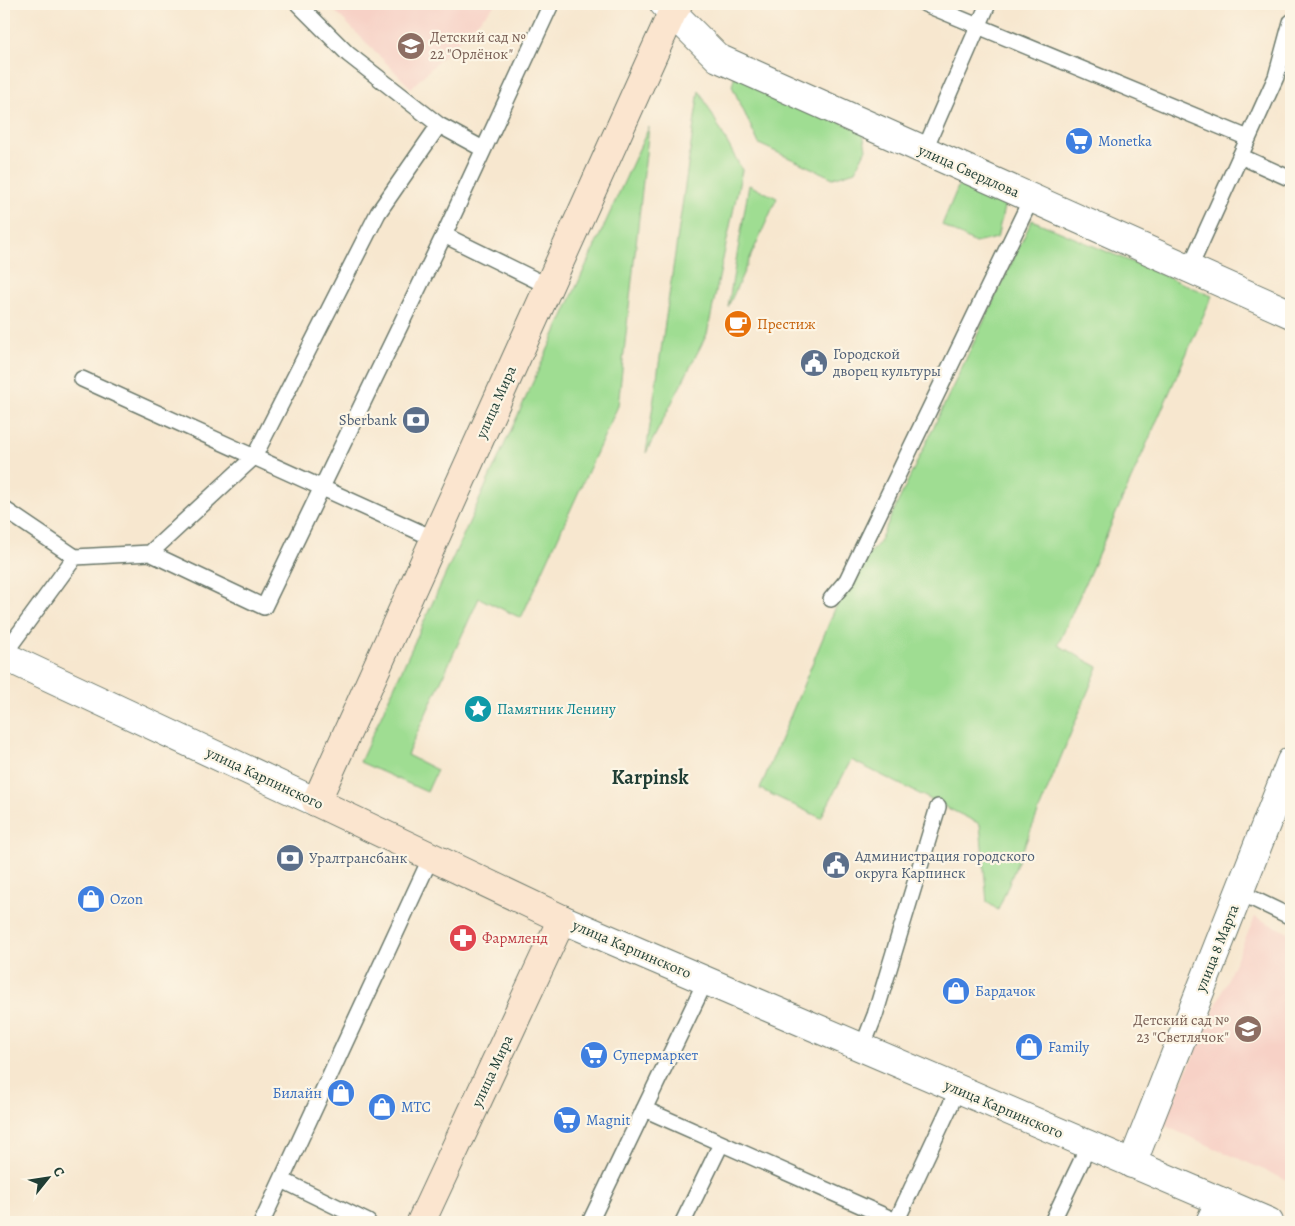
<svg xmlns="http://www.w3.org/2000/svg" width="1295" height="1226" viewBox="0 0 1295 1226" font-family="Alegreya,serif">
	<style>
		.built { fill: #f7d1c6 }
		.green { fill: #9fdd92; stroke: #5f8d63 }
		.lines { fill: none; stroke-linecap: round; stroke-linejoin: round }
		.service-casing { stroke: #6b786a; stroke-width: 18 }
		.minor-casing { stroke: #6b786a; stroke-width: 30 }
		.tertiary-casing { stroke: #6b786a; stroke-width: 30 }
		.secondary-casing { stroke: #6b786a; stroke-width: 30 }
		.service { stroke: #fff; stroke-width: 15 }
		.minor { stroke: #fff; stroke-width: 28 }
		.tertiary { stroke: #fff; stroke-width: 28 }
		.secondary { stroke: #fbe5cf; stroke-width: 28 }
		.labels { text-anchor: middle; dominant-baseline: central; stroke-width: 4.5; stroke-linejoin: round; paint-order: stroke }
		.education-label { font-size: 15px; fill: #785e54; stroke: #fcf5e5; text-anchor: start }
		.shop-label { font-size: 15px; fill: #366cbe; stroke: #fcf5e5; text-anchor: start }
		.street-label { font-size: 15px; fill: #1f3d34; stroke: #fcf5e5 }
		.food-label { font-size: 15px; fill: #c56008; stroke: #fcf5e5; text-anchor: start }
		.service-label { font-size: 15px; fill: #4e5e75; stroke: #fcf5e5; text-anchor: start }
		.culture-label { font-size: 15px; fill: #0d838f; stroke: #fcf5e5; text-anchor: start }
		.health-label { font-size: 15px; fill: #be3a42; stroke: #fcf5e5; text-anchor: start }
		.district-label { font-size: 20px; font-weight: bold; fill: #1f3d34; stroke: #fcf5e5 }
	</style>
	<rect width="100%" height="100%" fill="#fcf5e5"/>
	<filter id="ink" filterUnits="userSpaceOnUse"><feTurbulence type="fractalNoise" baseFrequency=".02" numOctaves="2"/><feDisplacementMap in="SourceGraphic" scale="10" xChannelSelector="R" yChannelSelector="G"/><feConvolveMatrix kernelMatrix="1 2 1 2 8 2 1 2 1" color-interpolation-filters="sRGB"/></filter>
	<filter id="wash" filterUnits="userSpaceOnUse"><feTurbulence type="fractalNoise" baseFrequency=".0096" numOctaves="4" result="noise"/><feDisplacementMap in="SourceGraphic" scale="20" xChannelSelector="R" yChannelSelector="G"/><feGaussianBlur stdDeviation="1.12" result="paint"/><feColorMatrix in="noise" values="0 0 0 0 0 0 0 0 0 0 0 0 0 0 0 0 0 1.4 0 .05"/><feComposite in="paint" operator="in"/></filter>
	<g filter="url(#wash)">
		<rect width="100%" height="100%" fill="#f7e7cf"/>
		<!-- built -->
		<path class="built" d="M328,4H496L411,88Z
			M1255,917L1291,934V1182L1163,1125Z"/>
		<!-- green -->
		<path class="green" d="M735,74L863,132L866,149L855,171L833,178L759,144L732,86Z
			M699,90L742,170L707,334L646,453Z
			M649,127L618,406L521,618L479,598L407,755L437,770L427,792L360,762Z
			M960,182L1005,203L997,238L975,243L942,225Z
			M749,185L777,198L728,307Z
			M1032,220L1212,296L1058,645L1098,667L998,910L987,902L980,824L851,760L821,818L760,789L847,580L878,544Z"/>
	</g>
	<g filter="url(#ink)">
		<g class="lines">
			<defs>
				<path id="service" d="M298,4L348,54L439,125L483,149
					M925,4L1248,138
					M924,151L988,4
					M1240,156L1291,179
					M444,235L548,286
					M1190,267L1276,77L1291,22
					M82,379L435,539
					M4,509L75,557L4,654
					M150,553L254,457L378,213L439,125
					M75,557L150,553L264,607L444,235L551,4
					M831,599L847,580L1031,199
					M1239,892L1291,917
					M862,1048L875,1015L938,807
					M644,1109L896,1221
					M282,1180L368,1222
					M262,1222L431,857
					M590,1222L706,980
					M683,1222L721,1144
					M896,1222L958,1089
					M1052,1222L1089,1145"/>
				<path id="minor" d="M664,4L718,58L1291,314
					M1132,1164L1291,761
					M1210,1222L1220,1201"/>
				<path id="tertiary" d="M4,656L316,802
					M562,919L1269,1222"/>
				<path id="secondary" d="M421,1222L562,919L316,802L672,13L678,4"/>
			</defs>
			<!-- service casing -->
			<use href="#service" class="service-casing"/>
			<!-- minor casing -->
			<use href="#minor" class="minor-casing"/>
			<!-- tertiary casing -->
			<use href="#tertiary" class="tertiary-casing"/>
			<!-- secondary casing -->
			<use href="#secondary" class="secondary-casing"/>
			<!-- service -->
			<use href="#service" class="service"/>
			<!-- minor -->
			<use href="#minor" class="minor"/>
			<!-- tertiary -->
			<use href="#tertiary" class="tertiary"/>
			<!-- secondary -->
			<use href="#secondary" class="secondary"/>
		</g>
	</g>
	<!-- icons -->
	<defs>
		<symbol id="school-disc" viewBox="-11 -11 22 22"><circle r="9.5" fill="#8d6e63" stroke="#fcf5e5"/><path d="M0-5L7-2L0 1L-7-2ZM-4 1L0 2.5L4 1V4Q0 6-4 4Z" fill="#fff"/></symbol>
		<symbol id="supermarket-disc" viewBox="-11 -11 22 22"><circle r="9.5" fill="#3f7fe0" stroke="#fcf5e5"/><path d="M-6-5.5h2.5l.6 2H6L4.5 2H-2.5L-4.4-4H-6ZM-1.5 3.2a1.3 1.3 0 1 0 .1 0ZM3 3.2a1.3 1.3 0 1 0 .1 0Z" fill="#fff"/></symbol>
		<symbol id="cafe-disc" viewBox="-11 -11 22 22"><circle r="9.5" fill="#e8710a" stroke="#fcf5e5"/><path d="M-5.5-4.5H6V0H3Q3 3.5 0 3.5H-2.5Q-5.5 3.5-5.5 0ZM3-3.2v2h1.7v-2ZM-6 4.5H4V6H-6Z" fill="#fff"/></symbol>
		<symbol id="civic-disc" viewBox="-11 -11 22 22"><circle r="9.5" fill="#5c6f8a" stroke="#fcf5e5"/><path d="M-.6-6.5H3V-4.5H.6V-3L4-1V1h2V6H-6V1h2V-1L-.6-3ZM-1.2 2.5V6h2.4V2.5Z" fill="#fff"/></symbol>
		<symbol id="bank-disc" viewBox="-11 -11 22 22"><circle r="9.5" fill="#5c6f8a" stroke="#fcf5e5"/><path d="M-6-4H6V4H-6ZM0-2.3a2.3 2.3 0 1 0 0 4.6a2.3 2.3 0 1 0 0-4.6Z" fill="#fff"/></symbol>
		<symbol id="sight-disc" viewBox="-11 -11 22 22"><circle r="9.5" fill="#0f9aa8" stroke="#fcf5e5"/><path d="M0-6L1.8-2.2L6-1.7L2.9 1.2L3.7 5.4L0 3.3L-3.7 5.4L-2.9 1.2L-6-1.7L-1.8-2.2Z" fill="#fff"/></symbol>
		<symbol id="shop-disc" viewBox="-11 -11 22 22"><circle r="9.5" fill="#3f7fe0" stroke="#fcf5e5"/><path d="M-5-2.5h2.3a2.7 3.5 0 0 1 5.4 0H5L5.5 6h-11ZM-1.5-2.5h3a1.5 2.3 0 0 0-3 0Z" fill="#fff"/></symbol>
		<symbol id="pharmacy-disc" viewBox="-11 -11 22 22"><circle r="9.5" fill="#e0444e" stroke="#fcf5e5"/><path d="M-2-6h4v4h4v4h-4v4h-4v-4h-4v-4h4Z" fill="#fff"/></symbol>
	</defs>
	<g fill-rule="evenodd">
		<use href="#school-disc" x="395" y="30" width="32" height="32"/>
		<use href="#supermarket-disc" x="1063" y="125" width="32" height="32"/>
		<use href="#cafe-disc" x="722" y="308" width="32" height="32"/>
		<use href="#civic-disc" x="798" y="347" width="32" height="32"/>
		<use href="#bank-disc" x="400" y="404" width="32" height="32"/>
		<use href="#sight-disc" x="462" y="693" width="32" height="32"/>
		<use href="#bank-disc" x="274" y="842" width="32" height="32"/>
		<use href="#civic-disc" x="820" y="849" width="32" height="32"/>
		<use href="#shop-disc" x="75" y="883" width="32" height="32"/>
		<use href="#pharmacy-disc" x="447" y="922" width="32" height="32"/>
		<use href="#shop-disc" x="940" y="975" width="32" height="32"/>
		<use href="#school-disc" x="1232" y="1013" width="32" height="32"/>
		<use href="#shop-disc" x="1013" y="1031" width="32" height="32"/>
		<use href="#supermarket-disc" x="578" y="1039" width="32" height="32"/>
		<use href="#shop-disc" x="325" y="1077" width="32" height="32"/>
		<use href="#shop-disc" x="366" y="1091" width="32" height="32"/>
		<use href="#supermarket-disc" x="551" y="1104" width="32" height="32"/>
	</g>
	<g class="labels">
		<!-- education labels -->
		<g class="education-label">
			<text x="430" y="37">Детский сад №<tspan x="430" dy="17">22 "Орлёнок"</tspan></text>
			<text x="1229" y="1020" text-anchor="end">Детский сад №<tspan x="1229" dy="17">23 "Светлячок"</tspan></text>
		</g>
		<!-- shop labels -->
		<g class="shop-label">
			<text x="1098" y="141">Monetka</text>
			<text x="110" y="899">Ozon</text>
			<text x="975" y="991">Бардачок</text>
			<text x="1048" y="1047">Family</text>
			<text x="613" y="1055">Супермаркет</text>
			<text x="322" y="1093" text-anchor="end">Билайн</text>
			<text x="401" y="1107">МТС</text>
			<text x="586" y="1120">Magnit</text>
		</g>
		<!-- street labels -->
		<g class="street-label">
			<text transform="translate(969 171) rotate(24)">улица Свердлова</text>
			<text transform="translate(496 402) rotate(-66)">улица Мира</text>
			<text transform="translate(265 778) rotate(25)">улица Карпинского</text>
			<text transform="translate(1217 948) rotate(-68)">улица 8 Марта</text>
			<text transform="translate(632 949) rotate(23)">улица Карпинского</text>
			<text transform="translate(492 1071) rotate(-65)">улица Мира</text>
			<text transform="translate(1004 1109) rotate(23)">улица Карпинского</text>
		</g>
		<!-- food labels -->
		<g class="food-label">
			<text x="757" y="324">Престиж</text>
		</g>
		<!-- service labels -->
		<g class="service-label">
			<text x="833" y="354">Городской<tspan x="833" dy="17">дворец культуры</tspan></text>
			<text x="397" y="420" text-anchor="end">Sberbank</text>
			<text x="855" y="856">Администрация городского<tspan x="855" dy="17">округа Карпинск</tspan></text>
			<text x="309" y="858">Уралтрансбанк</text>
		</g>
		<!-- culture labels -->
		<g class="culture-label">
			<text x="497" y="709">Памятник Ленину</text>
		</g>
		<!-- health labels -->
		<g class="health-label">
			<text x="482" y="938">Фармленд</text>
		</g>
		<!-- district labels -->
		<g class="district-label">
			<text x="650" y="777">Karpinsk</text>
		</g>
	</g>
	<!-- margin -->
	<rect width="1295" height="1226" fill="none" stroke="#fcf5e5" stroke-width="20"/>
	<!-- north arrow -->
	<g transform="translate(48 1178) rotate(60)" stroke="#fcf5e5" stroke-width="4" paint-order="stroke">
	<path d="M0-4L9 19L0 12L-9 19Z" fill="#1f3d34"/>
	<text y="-8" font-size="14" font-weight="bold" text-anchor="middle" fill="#1f3d34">С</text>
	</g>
</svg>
